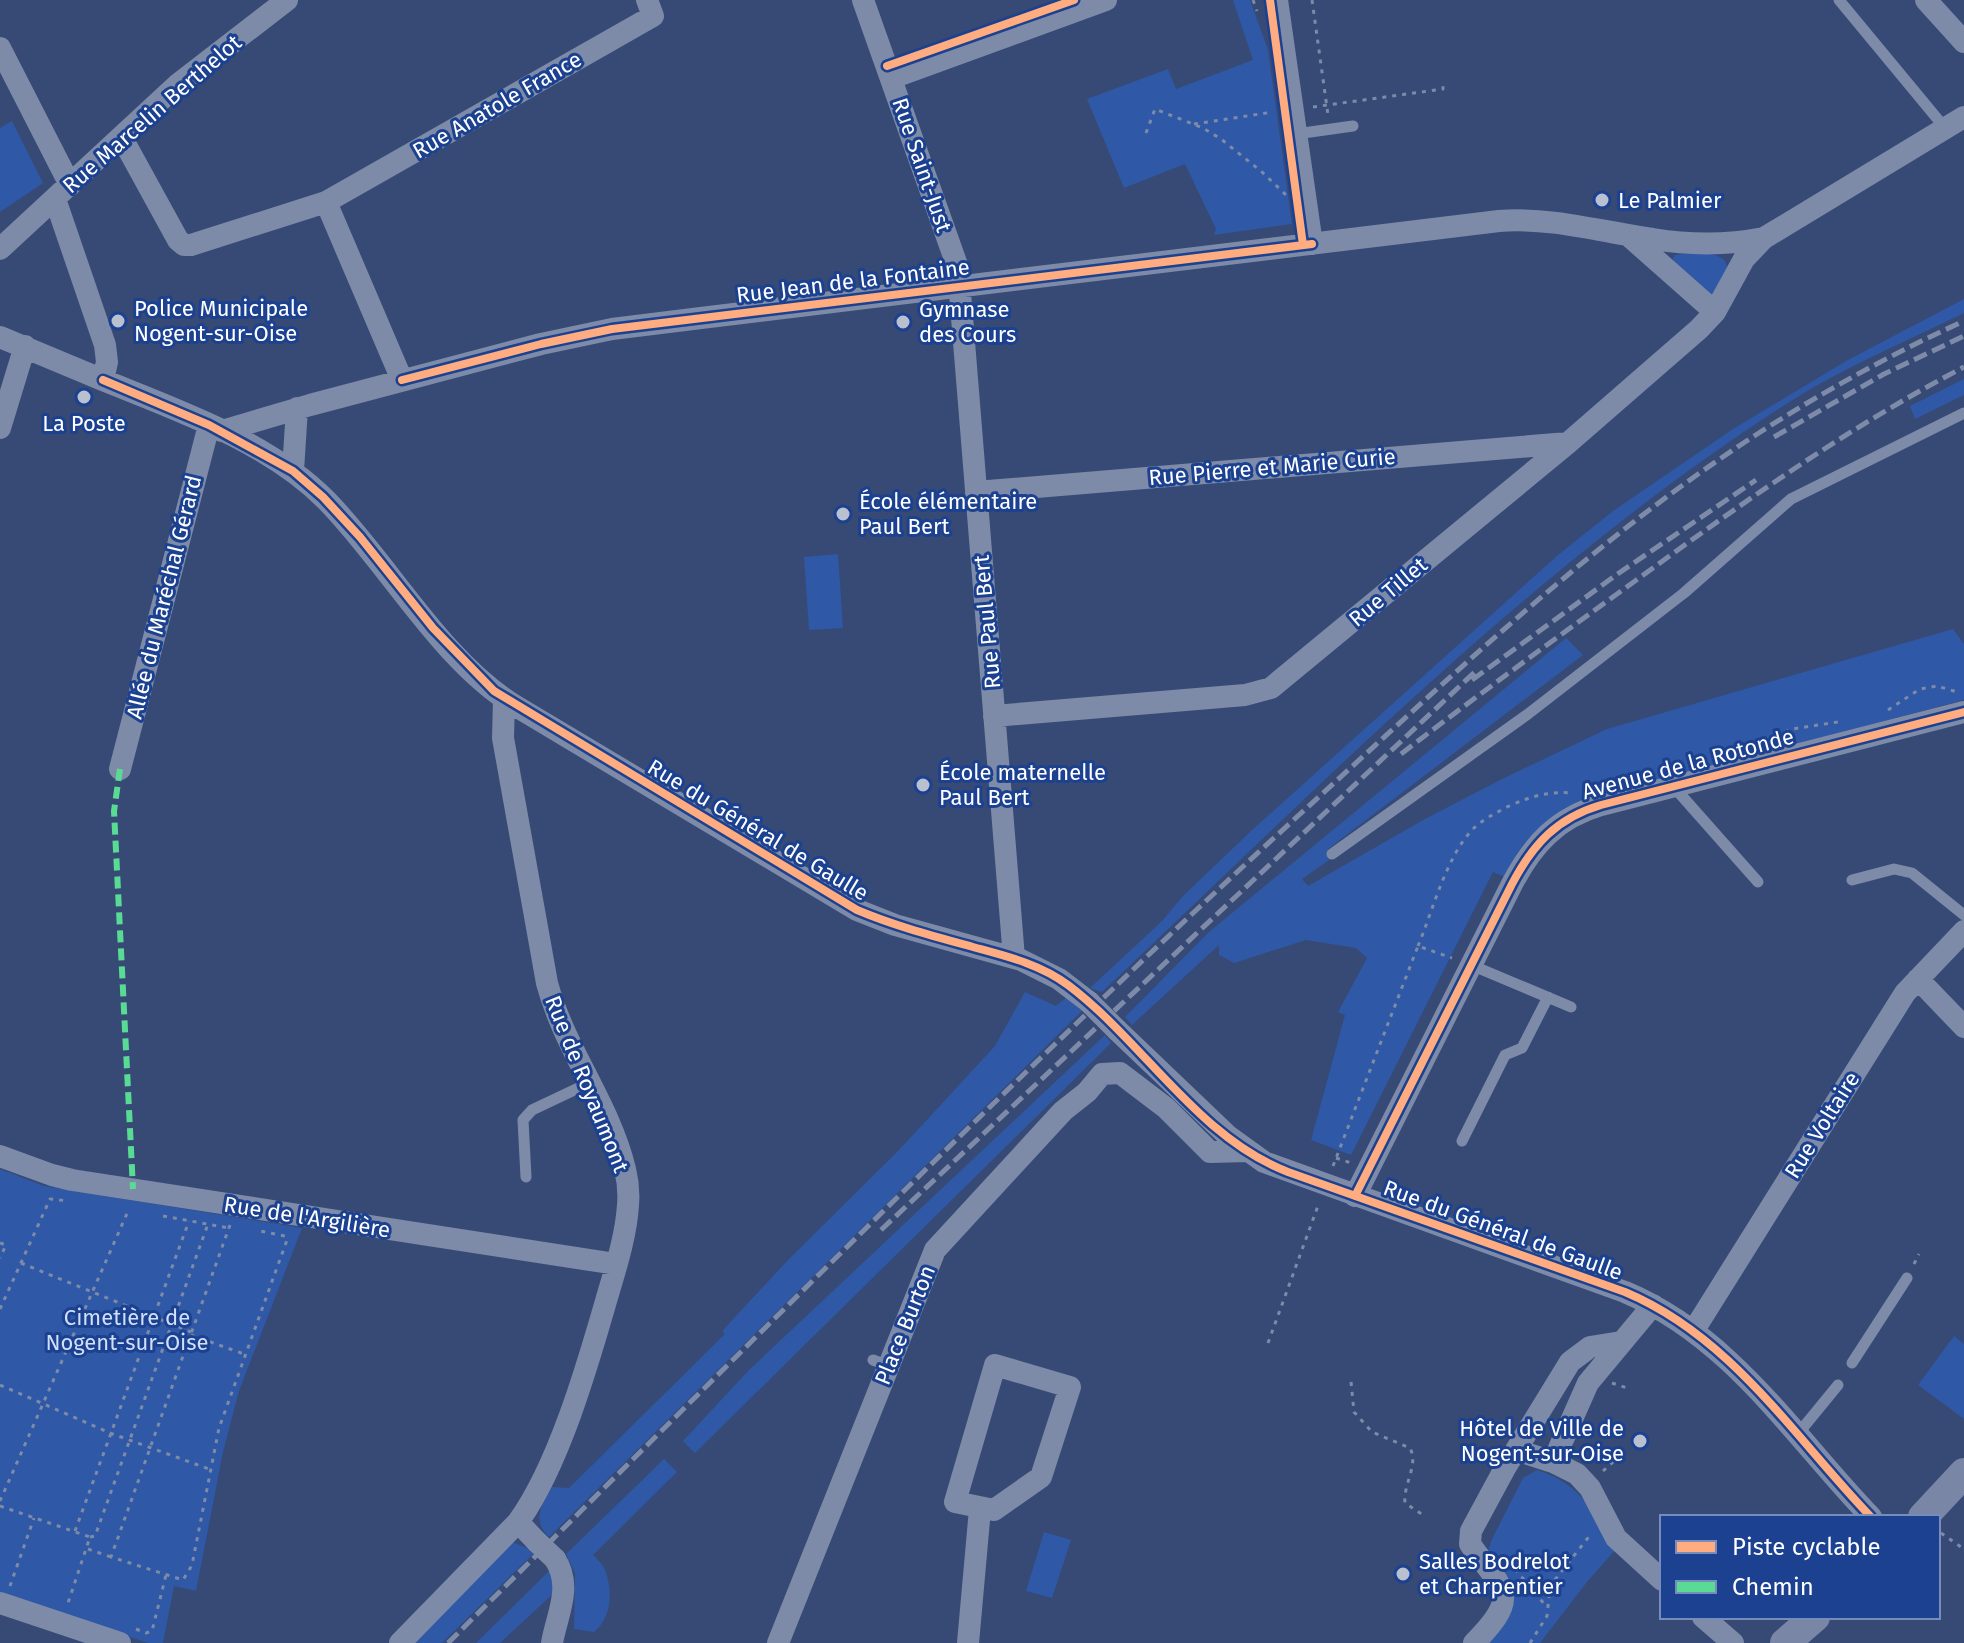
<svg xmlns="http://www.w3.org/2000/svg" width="1964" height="1643" viewBox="0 0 1964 1643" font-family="'Fira Sans',sans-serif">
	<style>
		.green { fill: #2f58a6 }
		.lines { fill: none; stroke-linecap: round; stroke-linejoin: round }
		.path { stroke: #7d8ba8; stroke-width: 3; stroke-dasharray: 4 6; stroke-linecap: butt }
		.lane { stroke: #7d8ba8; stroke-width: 11 }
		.street { stroke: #7d8ba8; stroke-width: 22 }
		.secondary { stroke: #7a86a5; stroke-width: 30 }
		.rail { stroke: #7e8ba8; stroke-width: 5; stroke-dasharray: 14 6; stroke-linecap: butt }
		.street-bridge { stroke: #7d8ba8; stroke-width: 22 }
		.quiet { stroke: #5adb95; stroke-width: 6; stroke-dasharray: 12 6; stroke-linecap: butt }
		.cycleway-casing { stroke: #1b4190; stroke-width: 13 }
		.cycleway { stroke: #ffac80; stroke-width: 8 }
		.poi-dot { fill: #b9c0cf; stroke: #1b4190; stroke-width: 3 }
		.labels { text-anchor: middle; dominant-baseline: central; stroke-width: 6; stroke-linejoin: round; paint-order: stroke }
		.street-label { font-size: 22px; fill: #fff; stroke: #1b4190 }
		.poi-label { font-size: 22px; fill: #fff; stroke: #1b4190; text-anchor: start }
		.park-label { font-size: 22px; fill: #d0dffa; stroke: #1b4190 }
	</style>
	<rect width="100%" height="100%" fill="#364a75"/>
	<!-- green -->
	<path class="green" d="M1233,0H1250L1268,50L1292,224L1214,235L1216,229L1185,164L1124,188L1087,99L1168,69L1176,89L1253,60Z
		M12,121L43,183L0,212V128Z
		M1689,253C1709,254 1728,251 1729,275L1709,299L1672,260L1675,255Z
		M1964,299V313C1907,341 1845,367 1791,401C1537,563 1320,786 1102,992L1090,988L1162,921L1182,897L1251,831L1558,555L1613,511L1733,429L1846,361Z
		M1964,379V395L1915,419L1910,406Z
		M838,554L843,628L809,630L804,557Z
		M1953,629L1964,644V700L1584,800C1545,816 1526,841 1505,877L1493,872L1351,1155L1311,1140L1345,1015L1338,1012L1367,958L1356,948L1306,940L1234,963L1219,955V945L1132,1025L1125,1017L1209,932L1566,638L1583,655L1328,849L1332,858L1302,879L1308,886L1423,820L1502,779L1607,729Z
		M1025,992L1056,1006L1066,998L1082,1011L549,1537C531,1520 542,1505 552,1487L569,1488L724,1335L723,1330L787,1261L899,1150L995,1046Z
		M1105,1035L1111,1043L695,1453L683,1441L749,1370Z
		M0,1169L44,1186L302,1228L239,1391L223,1452L196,1591L174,1586L163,1643H148L0,1593Z
		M1954,1336L1964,1344V1419L1918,1385Z
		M664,1459L677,1472L593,1555C597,1559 603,1564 605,1570C613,1590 612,1618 594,1632L574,1629L575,1573L566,1554Z
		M1537,1470C1582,1484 1593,1512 1616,1549L1587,1582L1540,1643H1474L1497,1617L1485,1563L1491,1541L1523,1478Z
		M1044,1532L1071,1540L1052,1598L1026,1591Z
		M512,1542L527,1548L533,1554L442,1643H412Z
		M549,1571L555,1580L554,1593L500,1643H476Z"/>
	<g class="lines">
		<!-- path -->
		<path class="path" d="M1253,0L1257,11
			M1312,0L1328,115
			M1313,107L1443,89V83
			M1194,124L1273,112
			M1146,133L1155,109L1203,128L1221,139L1262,172L1286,195
			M1888,710L1920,689L1937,686L1957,692
			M1757,743L1792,729L1838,722
			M1418,946C1433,910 1446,857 1473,829C1483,819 1496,813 1509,806C1531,796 1549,791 1574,793
			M1336,1158L1351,1163
			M1333,1166L1418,946L1452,958
			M163,1216L229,1228
			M230,1225L111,1557L183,1580L192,1565L219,1428L287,1240L285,1236L260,1231
			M0,1243L6,1245L0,1258
			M21,1263L191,1332
			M1914,1264L1919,1254
			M0,1309L50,1199L69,1201
			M191,1335L244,1354
			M1268,1343L1319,1203
			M1351,1382L1354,1412L1372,1432L1410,1448C1419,1465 1403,1484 1405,1503L1426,1517
			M1612,1383L1627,1388
			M0,1385L110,1433L209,1469
			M1603,1471L1624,1452
			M0,1501L129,1209
			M0,1506L90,1537L67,1606
			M75,1531L189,1221
			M1941,1533L1964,1549
			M90,1537L95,1536L208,1224
			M88,1549L111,1557
			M1515,1569L1546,1606
			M10,1586L34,1518
			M136,1629L146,1633L152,1631L166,1575
			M1530,1643L1547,1616L1550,1586L1591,1534"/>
		<!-- lane -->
		<path class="lane" d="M1839,0L1945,128
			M1296,134L1353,126
			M1673,786L1758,882
			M1332,854L1528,714L1684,593L1791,499L1964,413
			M1852,880L1894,869L1912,873L1964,915
			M1471,965L1571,1007
			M1462,1141L1505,1055L1522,1048L1548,997
			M526,1177L523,1120L532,1110L589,1083
			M873,1360L889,1366
			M1852,1363L1907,1278
			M1797,1435L1838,1385"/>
		<!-- street -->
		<path class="street" d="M863,0L958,268L1014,958
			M1277,0L1312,244
			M1926,0L1964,42
			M0,48L70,185
			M892,78L1106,0
			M122,138L178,240L184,245H191L326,202L402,380
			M326,202L653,16L647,0
			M1629,236L1715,312
			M0,249L177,85L287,0
			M0,337L103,380L107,362L105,345L55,199
			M103,380C177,410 269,442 326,500C388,563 440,659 514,705L857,910L895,925L1021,960L1059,979L1089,1002
			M0,428L25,346
			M222,431L310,405L541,344L612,329L709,317L1499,221C1553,217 1601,232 1653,239C1690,245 1728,245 1764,238
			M293,471L297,408
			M976,492L1568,443
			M504,699L503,738L547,983C564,1048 609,1103 625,1169C628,1181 629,1193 628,1205C626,1237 615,1270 606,1301C587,1367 558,1467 518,1522L537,1542
			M994,716L1245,695L1271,688L1568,443L1699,329L1715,312L1744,259L1764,238L1964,117
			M120,769L209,425
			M1918,979L1964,1027
			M1117,1030L1228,1136L1264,1162L1625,1292C1732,1337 1793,1436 1871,1517
			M0,1156L52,1175L72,1180L616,1264
			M1355,1196L1512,884C1533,844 1557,818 1601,805L1964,712
			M1694,1330L1905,993L1964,931
			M995,1365L1070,1387L1041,1477L994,1510L955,1502Z
			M1516,1450L1553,1462L1577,1474L1590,1488L1616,1538L1662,1580
			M1553,1462L1588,1383L1653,1305
			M0,1603L120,1643
			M1703,1617L1733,1643
			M400,1643L518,1522
			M552,1643C557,1614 573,1587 555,1559
			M778,1643L935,1250L1063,1111L1087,1092L1102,1074L1120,1073L1166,1108L1210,1152L1247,1151
			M968,1643L980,1509
			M1474,1643C1523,1594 1502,1590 1470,1544L1471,1531L1505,1468L1570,1362L1590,1347L1621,1342"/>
		<!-- secondary -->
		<path class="secondary" d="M1923,1517L1964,1473
			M1785,1643L1815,1617"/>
		<!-- rail -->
		<path class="rail" d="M1774,437L1884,374L1964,336
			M1472,680L1619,573L1756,480
			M1401,754C1478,695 1556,638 1635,581C1741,504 1847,428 1964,367
			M881,1230L1478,669
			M448,1643C729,1365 1007,1082 1299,815C1441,686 1582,550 1742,444C1813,397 1887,356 1964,321"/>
		<!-- street-bridge -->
		<path class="street-bridge" d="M1089,1002L1117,1030
			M537,1542L555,1559"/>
		<!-- quiet -->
		<path class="quiet" d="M120,769L114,811L133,1189"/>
		<defs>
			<path id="cycleway" d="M1270,0L1303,245
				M887,66L1074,0
				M103,380L209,425L293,471L323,497L360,537L433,628L494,691L857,910C895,926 933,936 973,947C1006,956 1040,964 1068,985C1144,1042 1197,1137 1288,1172L1625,1292C1732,1337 1793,1436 1871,1517
				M402,380L541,344L612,329L1312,244
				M1355,1196L1512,884C1533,844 1557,818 1601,805L1964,712"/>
		</defs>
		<!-- cycleway casing -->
		<use href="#cycleway" class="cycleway-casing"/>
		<!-- cycleway -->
		<use href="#cycleway" class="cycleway"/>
	</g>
	<!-- markers -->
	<g class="poi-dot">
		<circle cx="1602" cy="200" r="8"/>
		<circle cx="118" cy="321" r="8"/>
		<circle cx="903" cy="322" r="8"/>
		<circle cx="84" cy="397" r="8"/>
		<circle cx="843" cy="514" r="8"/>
		<circle cx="923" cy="785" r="8"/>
		<circle cx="1640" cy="1441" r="8"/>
		<circle cx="1403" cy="1574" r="8"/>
	</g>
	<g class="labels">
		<!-- street labels -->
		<g class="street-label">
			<text transform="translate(497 105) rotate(-30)">Rue Anatole France</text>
			<text transform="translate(152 114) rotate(-41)">Rue Marcelin Berthelot</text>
			<text transform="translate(922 165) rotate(71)">Rue Saint-Just</text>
			<text transform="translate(853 281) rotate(-7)">Rue Jean de la Fontaine</text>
			<text transform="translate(1272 467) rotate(-5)">Rue Pierre et Marie Curie</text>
			<text transform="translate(1388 592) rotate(-40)">Rue Tillet</text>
			<text transform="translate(164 597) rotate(-76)">Allée du Maréchal Gérard</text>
			<text transform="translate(987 622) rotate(-95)">Rue Paul Bert</text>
			<text transform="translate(1688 764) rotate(-15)">Avenue de la Rotonde</text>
			<text transform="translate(758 830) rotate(31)">Rue du Général de Gaulle</text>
			<text transform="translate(587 1084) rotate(68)">Rue de Royaumont</text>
			<text transform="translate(1822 1125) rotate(-58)">Rue Voltaire</text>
			<text transform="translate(307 1217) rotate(9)">Rue de l'Argilière</text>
			<text transform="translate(1503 1230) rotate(20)">Rue du Général de Gaulle</text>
			<text transform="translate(905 1325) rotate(-68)">Place Burton</text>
		</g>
		<!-- poi labels -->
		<g class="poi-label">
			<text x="1618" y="200">Le Palmier</text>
			<text x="134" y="308">Police Municipale<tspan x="134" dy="25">Nogent-sur-Oise</tspan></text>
			<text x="919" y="309">Gymnase<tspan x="919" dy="25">des Cours</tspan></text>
			<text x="84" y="423" text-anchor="middle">La Poste</text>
			<text x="859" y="501">École élémentaire<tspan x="859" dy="25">Paul Bert</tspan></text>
			<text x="939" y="772">École maternelle<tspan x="939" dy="25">Paul Bert</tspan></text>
			<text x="1624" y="1428" text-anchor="end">Hôtel de Ville de<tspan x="1624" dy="25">Nogent-sur-Oise</tspan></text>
			<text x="1419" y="1561">Salles Bodrelot<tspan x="1419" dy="25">et Charpentier</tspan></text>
		</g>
		<!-- park labels -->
		<g class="park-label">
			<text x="127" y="1317">Cimetière de<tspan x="127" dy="25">Nogent-sur-Oise</tspan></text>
		</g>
	</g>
	<!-- legend -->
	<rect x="1660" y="1515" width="280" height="104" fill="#1b4190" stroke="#768dbc" stroke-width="2"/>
	<rect x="1676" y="1541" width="40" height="12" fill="#ffac80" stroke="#768dbc" stroke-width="2"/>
	<text x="1732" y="1555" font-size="24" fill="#ffffff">Piste cyclable</text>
	<rect x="1676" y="1581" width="40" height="12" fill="#5adb95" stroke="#768dbc" stroke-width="2"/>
	<text x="1732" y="1595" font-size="24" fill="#ffffff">Chemin</text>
</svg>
